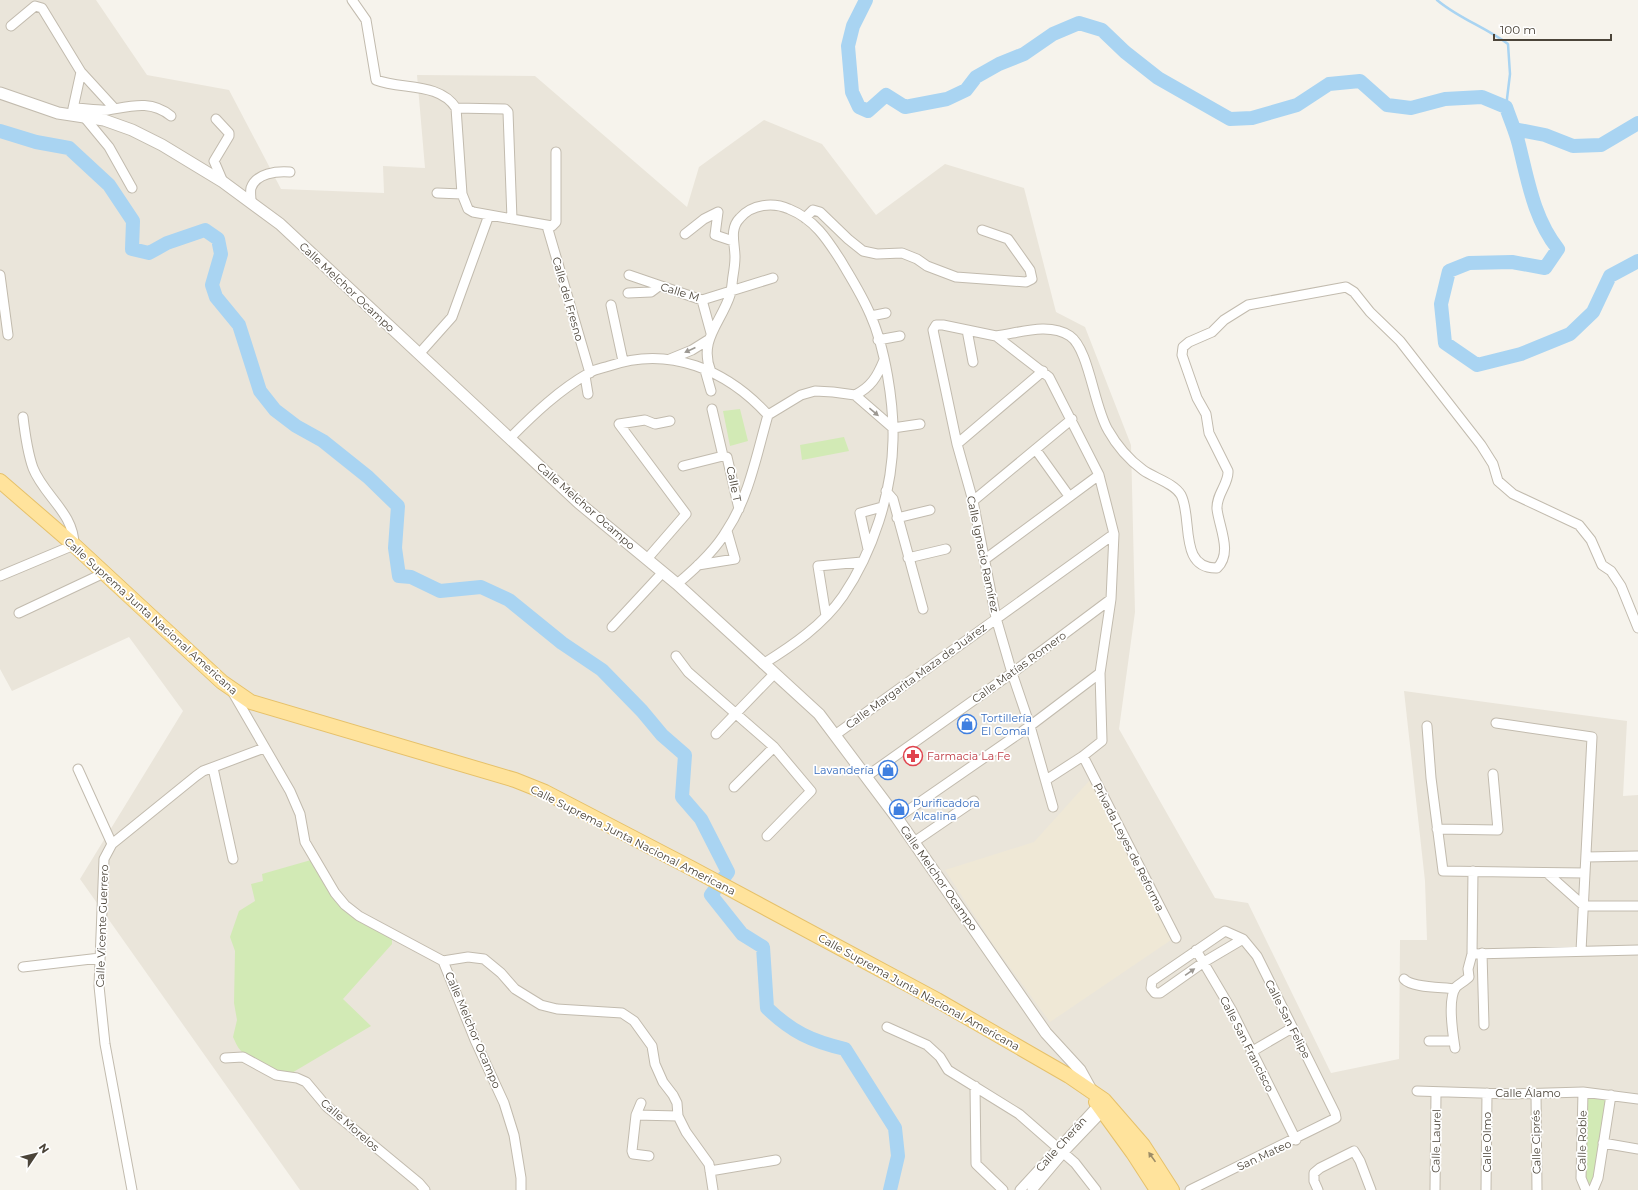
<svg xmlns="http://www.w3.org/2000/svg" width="1638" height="1190" viewBox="0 0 1638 1190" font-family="Montserrat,sans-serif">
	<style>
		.residential { fill: #eae5da }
		.education { fill: #efe8d6 }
		.green { fill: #d2eab5 }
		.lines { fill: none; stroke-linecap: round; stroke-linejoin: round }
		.stream { stroke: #a9d4f2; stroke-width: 2.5 }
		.river { stroke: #a9d4f2; stroke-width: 14 }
		.minor-casing { stroke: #c2bbae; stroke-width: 11 }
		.tertiary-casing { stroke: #c2bbae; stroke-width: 13 }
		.primary-casing { stroke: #e6c16a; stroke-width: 16 }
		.minor { stroke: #fff; stroke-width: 9 }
		.tertiary { stroke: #fff; stroke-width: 11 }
		.primary { stroke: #ffe39c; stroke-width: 14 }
		.oneway { fill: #9c9892 }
		.oneway2 { fill: #9c8c66 }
		.labels { text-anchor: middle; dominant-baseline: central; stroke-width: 3.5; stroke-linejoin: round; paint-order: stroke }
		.street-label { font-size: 11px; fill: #4b4439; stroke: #fff }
		.shop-label { font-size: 11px; fill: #366cbe; stroke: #fff; text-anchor: start }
		.health-label { font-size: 11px; fill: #be3a42; stroke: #fff; text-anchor: start }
	</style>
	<rect width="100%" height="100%" fill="#f6f3ec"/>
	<!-- residential -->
	<path class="residential" d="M0,0H96L147,75L229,90L281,189L384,193L383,166L425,168L417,75L535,76L687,207L699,167L764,120L822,144L876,215L945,164L1024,188L1056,312L1085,327L1131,445L1135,612L1119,729L1215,898L1248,903L1331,1073L1399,1059L1400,940H1427L1425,881L1404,691L1627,721L1623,796L1638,795V1190H300L80,879L183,711L129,637L12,691L0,669Z"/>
	<!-- education -->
	<path class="education" d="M1090,780L1171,940L1050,1022L995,947L945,870L1034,842Z"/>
	<!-- green -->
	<path class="green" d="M740,409L748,441L730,446L723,411Z
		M844,437L849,451L802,460L800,445Z
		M311,860L331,893L392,938V944L343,999L371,1026L290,1074C274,1071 252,1063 241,1051C237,1047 235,1041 233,1037L237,1020L234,1003L235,951L230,937L239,911L255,901L251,884L263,881L262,874Z
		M1585,1097L1608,1098L1593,1181L1587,1185L1584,1178Z"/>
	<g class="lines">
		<!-- stream -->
		<path class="stream" d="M1437,0C1458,18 1485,27 1508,44L1510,74L1506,107"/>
		<!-- river -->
		<path class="river" d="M866,0L853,26L848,46L852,92L859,107L868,111L886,95L905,107L947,99L966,90L976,77L999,64L1024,54L1053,34L1079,23L1102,30L1125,52L1158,78L1230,119L1252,118L1297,105L1329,84L1360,81L1387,105L1411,108L1445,99L1482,97L1506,107C1510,119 1516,132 1519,145C1528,181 1534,219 1558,249L1545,268L1512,262L1469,263L1449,271L1441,304L1445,343L1477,365L1521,354L1570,334L1593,312L1610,276L1638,261
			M1514,129L1545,135L1573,146L1601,145L1638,123
			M0,131L36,142L69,148L109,185L133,221L132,249L149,253L167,243L205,230L218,239L221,254L212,285L216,297L239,325L260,391L275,410L296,426L323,441L368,477L398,506L395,548L399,576L411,577L440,591L481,587L509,600L562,643L602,670L642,711L662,735L685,755L682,797L701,819L728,872L711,895L742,934L763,947L767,1008C792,1032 811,1041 845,1049L895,1128L898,1156L890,1190"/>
		<defs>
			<path id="minor" d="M352,0L366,20L376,80C402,90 439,82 456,108L505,109L508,112L512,219
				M11,26L35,6L42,8L81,72L114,108
				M73,108C82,108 100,111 108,110C132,106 151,100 171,116
				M456,108L462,194L468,209L473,212L552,226L556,222V152
				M72,113L81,72
				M85,118L109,147L132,188
				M216,119L229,133V136L214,161L223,182
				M437,193L462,194
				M251,201C251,197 250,192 251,188C256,173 277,171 290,172
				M718,212L715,235L733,241
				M805,218L813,210L820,212L848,239L863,251L877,254L902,253L917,259L927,266L956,277L1026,282L1032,279L1030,270L1008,239L982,230
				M547,226L590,373
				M685,234L704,219L718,212
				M0,275L8,335
				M629,275L702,300L773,278
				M628,293L651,292L659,286
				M702,300L711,333
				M611,305L623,361
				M871,316L886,313
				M967,330L973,362
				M996,336C1019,333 1049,322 1070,336C1089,349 1094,407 1108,430C1117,446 1128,459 1143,470C1154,478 1174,483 1181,495C1193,518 1178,569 1217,568C1233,553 1219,527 1217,509C1216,494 1229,484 1228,471L1209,433L1206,414L1197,398L1182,355L1183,347L1189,342L1212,332L1224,320L1248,305L1346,287L1354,292L1370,312L1400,341L1481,445L1493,464L1498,481L1513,494L1579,525L1591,540L1602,565L1611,571L1621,586L1638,628
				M878,340L900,336
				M419,354L452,317L489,215
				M670,359L692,350L708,340
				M705,370L711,391
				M711,372C698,340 721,323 730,295C732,289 732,282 733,276C734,270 735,264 735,257C735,244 729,229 740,218C752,204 773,202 789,209C814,219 827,239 841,261C851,278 862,295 870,314C885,347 894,403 893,440C892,493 873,552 843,596C823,625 792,646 763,664
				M585,376L588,394
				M855,395C871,387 877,377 884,360
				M712,409L723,456
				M893,428L920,424
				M510,438C534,414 559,390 589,373C595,369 603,368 609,366C669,345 727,370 768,415
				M957,444L1043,371
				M1036,450L1069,496
				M683,466L723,456L727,457L739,509
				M886,491L893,499L923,609
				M973,501L1072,419
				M897,518L930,510
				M868,549L860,513L882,507
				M908,558L946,549
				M647,559L686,514L619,424L645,420L655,424L670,421
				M984,560L1099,475
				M698,565L735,559L727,531
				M0,576L74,545C74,513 44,496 33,468C27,451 25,434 23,417
				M677,584C695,569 715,551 727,530C749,497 757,453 768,415L801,395L815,391L833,392L855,395L893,428
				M19,613L104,573
				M826,616L818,566L862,562
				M612,627L663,572
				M676,656L688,672L774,747L811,791L767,836
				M232,691L290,791L300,814L305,842L335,893L345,905L359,916L443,961L475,1040L504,1103L514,1135L521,1178V1190
				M1496,723L1592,737L1581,951
				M1427,726L1431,778L1443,871L1585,873
				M716,734L774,674
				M835,735L1114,534
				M1083,756L1176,938
				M213,768L233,859
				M78,769L112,844
				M867,776L1012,673L1111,599
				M1046,780L1083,756L1102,741L1100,673L1111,599L1114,534L1099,475L1049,377L996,336L943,325H936L933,330L957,444L973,501L996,618L1012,673L1030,726L1053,807
				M734,787L774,747
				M897,818L1030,726L1100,673
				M1437,829L1498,830L1493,774
				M914,842L974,801
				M1586,857L1638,856
				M1547,873L1584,906H1638
				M1196,950L1231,1009L1296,1140
				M1482,953L1484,1025
				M1472,954L1638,950
				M443,961L468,957L484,959L501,973L515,989L541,1005L557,1009L622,1013L634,1021L652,1046L655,1064L663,1082L673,1095L677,1103L678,1116L686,1132L709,1164L713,1190
				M23,967L100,958
				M1404,979C1412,988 1443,987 1455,989
				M887,1027L927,1045L940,1057L948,1070L1019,1114L1075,1163L1096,1190
				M1429,1041H1454
				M1455,1048C1453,1035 1447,999 1456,987C1459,984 1465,981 1469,977L1468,969L1472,954L1473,871
				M1251,1052L1292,1028
				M225,1058L243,1057L276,1075L297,1078L306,1082L327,1107L419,1183L425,1190
				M975,1086L976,1164L1003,1190
				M1417,1091L1511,1094L1583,1092L1638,1099
				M1583,1092L1581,1178L1586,1190
				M1536,1094L1537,1190
				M641,1103L636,1115L632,1151L633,1154L649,1156
				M636,1115L678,1116
				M1603,1143L1638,1149
				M710,1171L776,1160
				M132,1190L105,1044L99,986L104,859L112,844L196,776L203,771L264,748
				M1020,1190L1101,1102
				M1032,1190L1064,1152L1106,1108
				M1190,1190L1336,1118L1335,1113L1257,956L1243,939L1225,931L1152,981L1151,988L1155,993H1160L1204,962L1243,939
				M1318,1190L1314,1181V1173L1320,1168L1354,1151L1360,1161L1371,1190
				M1435,1190L1436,1092
				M1486,1190L1487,1093
				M1593,1190L1598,1178L1611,1095"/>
			<path id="tertiary" d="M0,93L58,113L104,120L132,130L162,145L223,182L280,224L579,503L677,584L819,714L897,818L1046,1033L1080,1070L1091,1090"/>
			<path id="primary" d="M0,481L74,545L222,682L251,702L515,780L545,792L691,868L937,1000L1069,1076L1104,1100L1143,1145L1172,1190
				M1096,1102L1133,1153L1157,1190"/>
		</defs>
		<!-- minor casing -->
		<use href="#minor" class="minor-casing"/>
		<!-- tertiary casing -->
		<use href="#tertiary" class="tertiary-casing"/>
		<!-- primary casing -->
		<use href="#primary" class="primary-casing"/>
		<!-- minor -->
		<use href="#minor" class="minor"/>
		<!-- tertiary -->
		<use href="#tertiary" class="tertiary"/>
		<!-- primary -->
		<use href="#primary" class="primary"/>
	</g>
	<!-- one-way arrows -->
	<defs><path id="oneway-solid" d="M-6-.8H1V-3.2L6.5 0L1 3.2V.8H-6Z"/></defs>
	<g class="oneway">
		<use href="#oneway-solid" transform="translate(690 350) rotate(155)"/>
		<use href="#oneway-solid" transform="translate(874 412) rotate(40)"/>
		<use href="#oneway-solid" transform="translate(1190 972) rotate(-35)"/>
	</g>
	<use class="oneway2" href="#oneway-solid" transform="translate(1152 1157) rotate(-125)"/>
	<!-- icons -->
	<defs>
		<symbol id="shop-ring" viewBox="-11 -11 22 22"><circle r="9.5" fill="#fff" stroke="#3f7fe0" stroke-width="1.5"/><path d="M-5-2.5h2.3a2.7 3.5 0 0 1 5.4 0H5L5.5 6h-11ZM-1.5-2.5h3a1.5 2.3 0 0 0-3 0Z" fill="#3f7fe0"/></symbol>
		<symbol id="pharmacy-ring" viewBox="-11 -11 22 22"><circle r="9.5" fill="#fff" stroke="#e0444e" stroke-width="1.5"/><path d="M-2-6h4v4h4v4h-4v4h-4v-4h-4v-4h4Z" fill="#e0444e"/></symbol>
	</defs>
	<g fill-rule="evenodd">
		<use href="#shop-ring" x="956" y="713" width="22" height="22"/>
		<use href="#pharmacy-ring" x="902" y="745" width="22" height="22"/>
		<use href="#shop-ring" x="877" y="759" width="22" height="22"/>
		<use href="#shop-ring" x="888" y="798" width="22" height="22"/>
	</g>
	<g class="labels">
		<!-- street labels -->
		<g class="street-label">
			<text transform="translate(347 287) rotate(43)">Calle Melchor Ocampo</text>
			<text transform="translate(680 292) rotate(17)">Calle M</text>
			<text transform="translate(568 299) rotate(74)">Calle del Fresno</text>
			<text transform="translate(734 484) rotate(78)">Calle T</text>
			<text transform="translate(586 506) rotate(41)">Calle Melchor Ocampo</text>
			<text transform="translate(983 554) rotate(78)">Calle Ignacio Ramírez</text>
			<text transform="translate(151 616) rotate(42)">Calle Suprema Junta Nacional Americana</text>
			<text transform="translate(1019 667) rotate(-36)">Calle Matías Romero</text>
			<text transform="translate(916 676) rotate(-36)">Calle Margarita Maza de Juárez</text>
			<text transform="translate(633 840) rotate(27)">Calle Suprema Junta Nacional Americana</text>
			<text transform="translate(1129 847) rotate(63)">Privada Leyes de Reforma</text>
			<text transform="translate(939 878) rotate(55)">Calle Melchor Ocampo</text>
			<text transform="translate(102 926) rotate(-88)">Calle Vicente Guerrero</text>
			<text transform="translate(919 992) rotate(29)">Calle Suprema Junta Nacional Americana</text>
			<text transform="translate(1288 1019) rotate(63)">Calle San Felipe</text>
			<text transform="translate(473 1030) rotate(67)">Calle Melchor Ocampo</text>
			<text transform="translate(1247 1044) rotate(63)">Calle San Francisco</text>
			<text x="1528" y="1093">Calle Álamo</text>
			<text transform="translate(350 1125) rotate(41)">Calle Morelos</text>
			<text transform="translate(1436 1141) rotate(-89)">Calle Laurel</text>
			<text transform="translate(1582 1141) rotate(-89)">Calle Roble</text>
			<text transform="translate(1487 1142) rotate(-90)">Calle Olmo</text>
			<text transform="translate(1536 1142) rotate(-91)">Calle Ciprés</text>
			<text transform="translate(1061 1144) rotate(-48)">Calle Cherán</text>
			<text transform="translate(1264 1155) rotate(-25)">San Mateo</text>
		</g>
		<!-- shop labels -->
		<g class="shop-label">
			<text x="981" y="718">Tortillería<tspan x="981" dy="13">El Comal</tspan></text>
			<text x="874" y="770" text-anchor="end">Lavandería</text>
			<text x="913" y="803">Purificadora<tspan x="913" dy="13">Alcalina</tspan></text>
		</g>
		<!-- health labels -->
		<g class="health-label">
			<text x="927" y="756">Farmacia La Fe</text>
		</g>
	</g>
	<!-- north arrow -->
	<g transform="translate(36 1154) rotate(55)" stroke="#ffffff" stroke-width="3" paint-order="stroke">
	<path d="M0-3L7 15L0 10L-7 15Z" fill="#4b4439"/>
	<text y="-6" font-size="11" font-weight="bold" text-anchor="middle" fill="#4b4439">N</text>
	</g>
	<!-- scale -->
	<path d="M1494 34v6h117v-6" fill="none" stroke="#4b4439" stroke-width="2"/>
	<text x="1500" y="34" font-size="12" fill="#4b4439" stroke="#ffffff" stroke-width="3" paint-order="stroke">100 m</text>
</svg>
